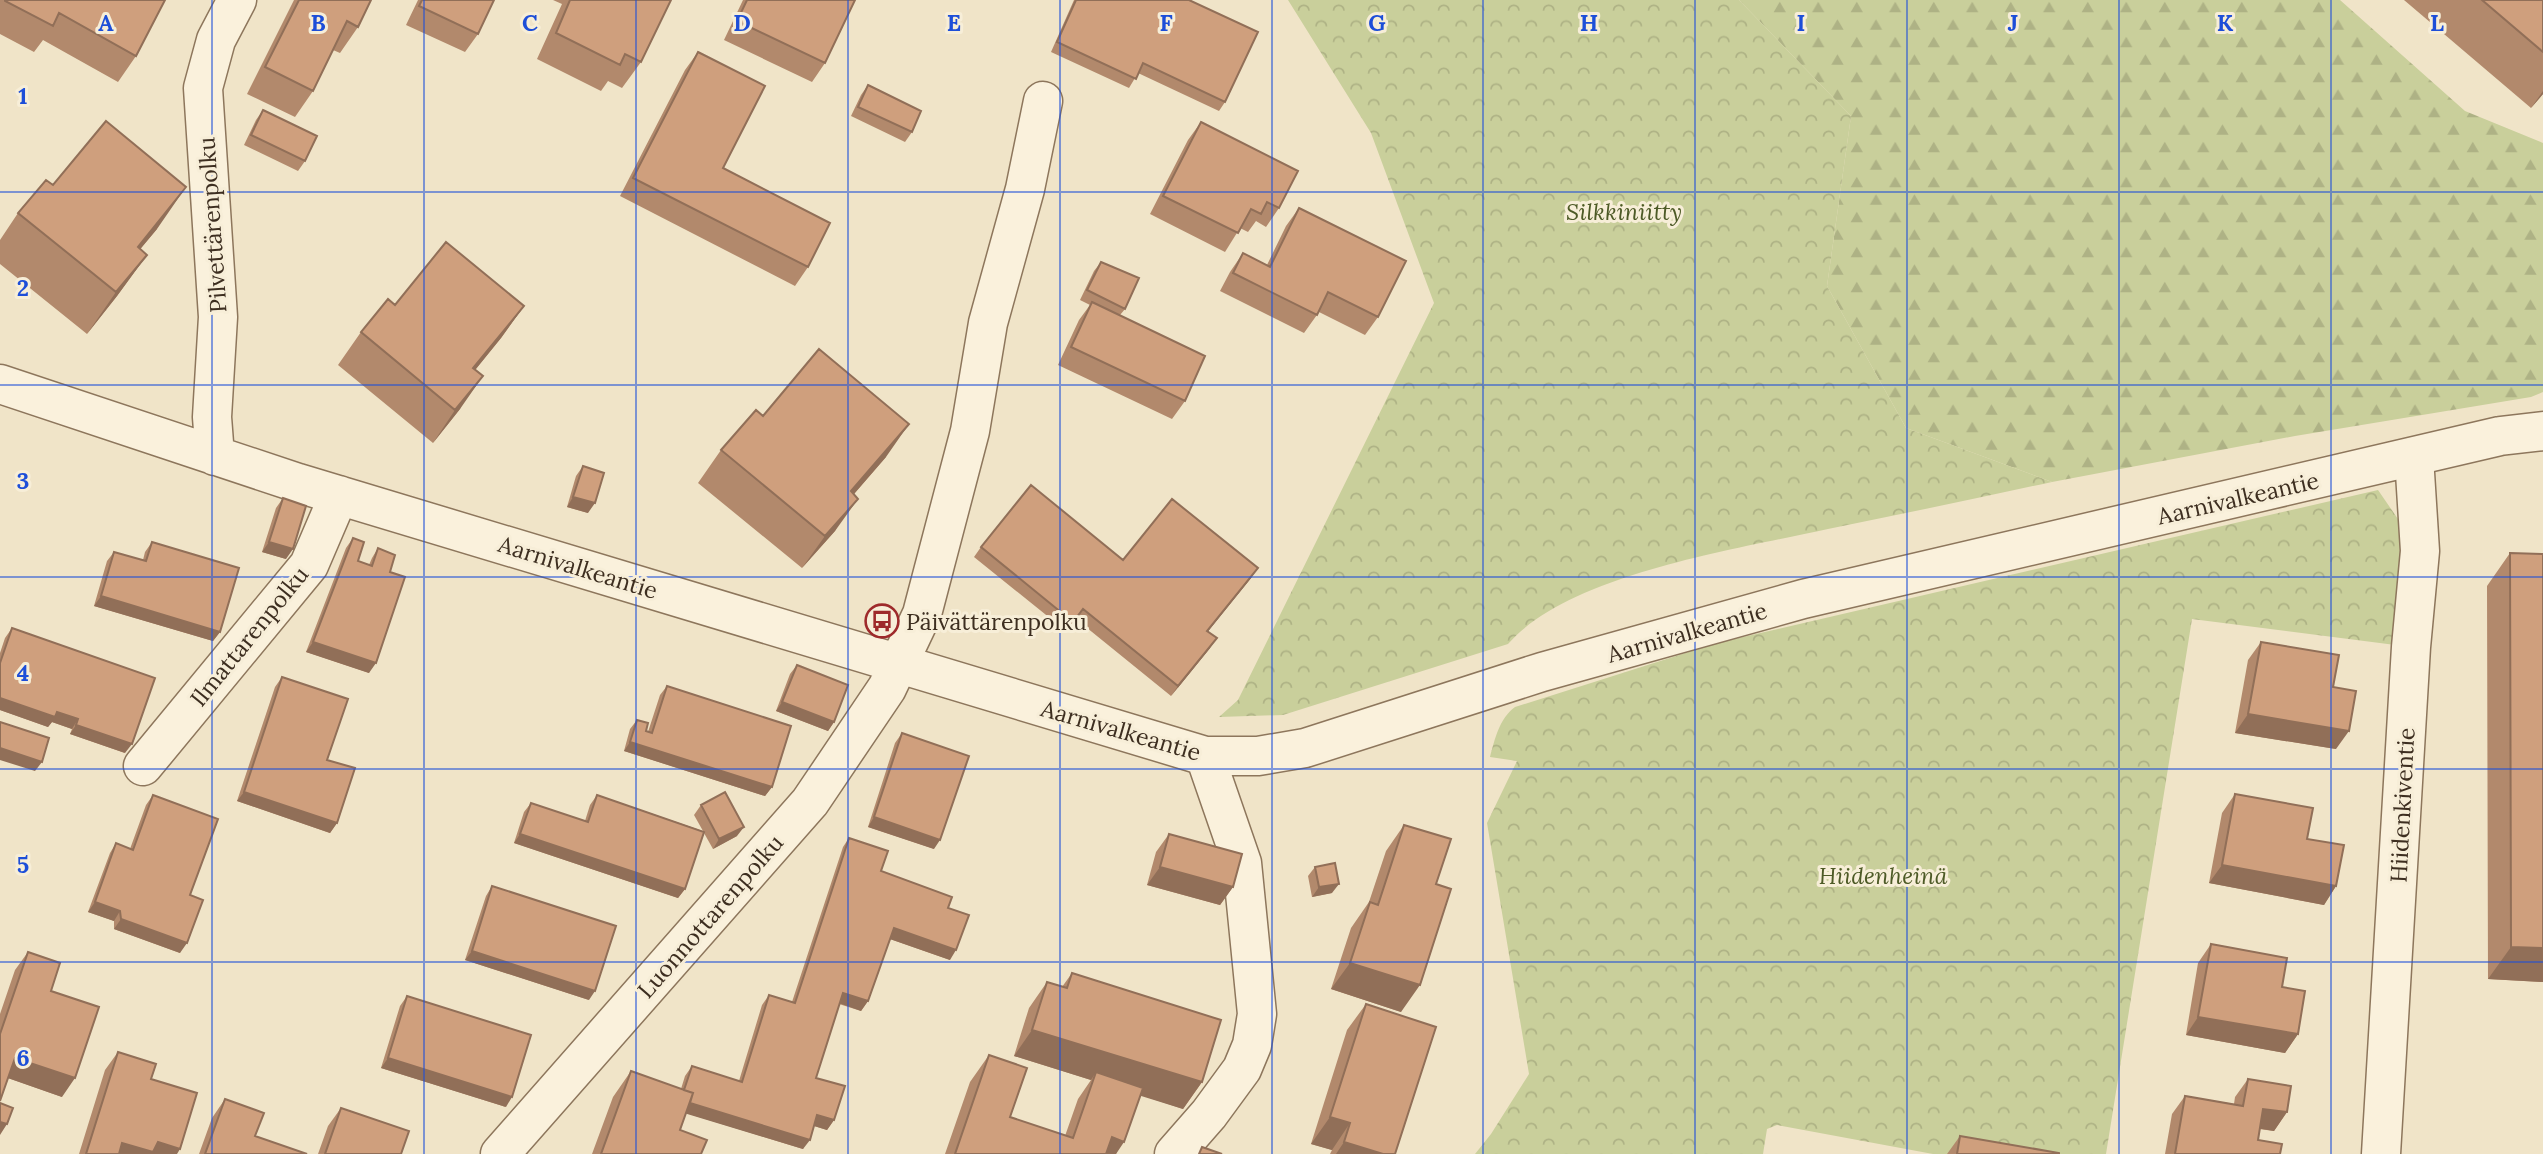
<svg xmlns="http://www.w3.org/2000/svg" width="2543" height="1154" viewBox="0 0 2543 1154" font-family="Lora,serif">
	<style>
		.forest { fill: url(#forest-firs) }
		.park { fill: url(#park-crowns) }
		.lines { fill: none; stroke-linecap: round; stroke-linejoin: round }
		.minor-casing { stroke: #8d765c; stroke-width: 41 }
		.minor { stroke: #faf1dc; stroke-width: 38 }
		.wall { fill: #b2896c }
		.shaded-wall { fill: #916f58 }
		.building { fill: #cf9f7d; stroke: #916f58; stroke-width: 2 }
		.grid { fill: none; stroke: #1d4ed8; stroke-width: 2; stroke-opacity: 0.55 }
		.labels { text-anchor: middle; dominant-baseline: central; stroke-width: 6; stroke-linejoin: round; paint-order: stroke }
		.park-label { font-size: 23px; font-style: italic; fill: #4d5a26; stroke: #f7eed8 }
		.street-label { font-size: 23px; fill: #3d2e20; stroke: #f7eed8 }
		.poi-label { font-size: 23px; fill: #3d2e20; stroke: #f7eed8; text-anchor: start }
		.grid-label { font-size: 23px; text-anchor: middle; font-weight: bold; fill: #1d4ed8; stroke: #f7eed8; stroke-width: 6; stroke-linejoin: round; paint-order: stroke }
	</style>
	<defs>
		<pattern id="forest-firs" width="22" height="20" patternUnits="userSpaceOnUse" patternTransform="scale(1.75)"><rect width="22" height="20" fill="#c9cf9b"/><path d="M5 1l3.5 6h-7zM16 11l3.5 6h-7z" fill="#aeb285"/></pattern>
		<pattern id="park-crowns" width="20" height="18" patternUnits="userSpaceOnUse" patternTransform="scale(1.75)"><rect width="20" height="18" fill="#c9cf9b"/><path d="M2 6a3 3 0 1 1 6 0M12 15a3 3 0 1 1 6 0" fill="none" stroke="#aeb285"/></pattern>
	</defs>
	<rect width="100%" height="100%" fill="#f0e4c8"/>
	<!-- forest -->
	<path class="forest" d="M1739,0H2340L2465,111L2543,143V392L2531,397L2295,436L2052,482L1906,428L1827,286L1851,116Z"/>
	<!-- park -->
	<path class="park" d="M1288,0H1739L1851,116L1827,286L1906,428L2052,482C1977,498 1903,514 1828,529C1738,549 1569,574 1508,644L1283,715L1219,717L1238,700L1434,303L1371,133Z
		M2378,490L2420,551L2411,647L2192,619L2106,1154H1933L1777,1125L1767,1129L1763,1154H1475L1491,1134L1529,1074L1487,823L1517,761L1490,757C1495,739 1499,719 1515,707L1717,643Z"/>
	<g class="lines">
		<defs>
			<path id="minor" d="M0,384L298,483L1205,756H1258L1305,748L1542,672L1803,599L2500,436L2543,431
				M215,456L212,417L218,317L203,88L216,40L237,0
				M143,766L309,565L339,495
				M500,1154L810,802L887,688L922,614L970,431L988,323L1025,189L1043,101
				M1174,1154L1209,1114L1242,1069L1252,1045L1257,1014L1242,863L1205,756
				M2381,1154L2411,647L2420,551L2414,457"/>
		</defs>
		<!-- minor casing -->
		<use href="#minor" class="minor-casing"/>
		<!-- minor -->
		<use href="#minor" class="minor"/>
	</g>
	<!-- wall -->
	<path class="wall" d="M0,0H165L136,56L118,82L43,40L34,52L0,34Z
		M294,0H371L358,27L340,53L333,50L313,91L295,117L247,94Z
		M418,0H494L478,34L465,52L406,25Z
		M553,0H671L641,62L622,88L608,81L601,91L537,59L562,4Z
		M743,0H855L825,63L812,82L724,40Z
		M1074,0H1189L1225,102L1219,111L1138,73L1129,88L1051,52Z
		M2404,0H2543V94L2531,108Z
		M698,52L723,168L808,267L795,286L620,196L685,70Z
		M868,85L912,132L905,142L851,116L861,95Z
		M263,110L305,161L298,171L244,145L256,120Z
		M1201,122L1279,208L1266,227L1256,221L1248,232L1240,228L1225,252L1150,214L1188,140Z
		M53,185L157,229L140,249L147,255L117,296L87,334L0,264V240L18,213Z
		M1299,208L1378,317L1365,335L1319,312L1304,333L1220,291L1230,272L1243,253L1267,265L1286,226Z
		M1101,262L1125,309L1120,315L1185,401L1172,419L1058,365L1079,320L1090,305L1080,300L1094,271Z
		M395,305L524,306L501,338L475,370L460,409L433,443L338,365L361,332Z
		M763,416L886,457L854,494L835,531L802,568L698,483L721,450Z
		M583,466L588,513L567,507L576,476Z
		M283,498L286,559L262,552L276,508Z
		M353,538L358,561L369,565L372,558L378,548L390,572L369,673L306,652L346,548Z
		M152,542L220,632L213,641L94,606L107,561L114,552L143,560L145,552Z
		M981,547L1123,560L1251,578L1208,631L1210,648L1171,696L1076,619L1066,631L974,557Z
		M2510,553L2543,554V982L2488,979L2487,586Z
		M12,628L125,753L70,734L72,729L52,722L48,727L0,710V653L5,638Z
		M2261,642L2333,687L2336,749L2235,733L2248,660Z
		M797,665L834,722L828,731L776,711L790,674Z
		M282,677L327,760L337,823L330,833L237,801L275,687Z
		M667,686L772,787L765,796L624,751L630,729L637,720L646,731L648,732L660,695Z
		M902,733L934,849L868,827L895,743Z
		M2235,794L2307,839L2336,886L2324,905L2209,883L2222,813Z
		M153,795L190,895L180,953L114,929V921L88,912L110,853L116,843L130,849L146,805Z
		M597,795L703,831L694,815L701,805L737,836L713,849L704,833L685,889L678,898L514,843L524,812L531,803L585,821L590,805Z
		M1404,825L1436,884L1401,1012L1331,989L1351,928L1369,902L1386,851Z
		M1169,834L1233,887L1220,905L1147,885L1156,852Z
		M849,838L881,871L948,908L950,960L890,939L868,1001L861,1011L839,1004L816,1078L834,1120L827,1130L814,1126L803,1149L686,1113L680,1130L701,1154H592L613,1097L631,1071L681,1089L685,1076L692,1066L739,1081L762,1005L769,995L792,1002L843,847Z
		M1315,867L1332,893L1312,897L1308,876Z
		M492,886L589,1000L465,960L486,896Z
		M2211,944L2282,987L2298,1034L2285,1053L2186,1035L2198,963Z
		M28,952L51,991L62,1097L8,1078L0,1101V1014L15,970Z
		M1072,973L1202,1082L1183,1109L1141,1095L1116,1154H945L970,1082L989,1055L1010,1117L1065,1136L1078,1099L1091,1080L1014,1056L1029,1008L1047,982L1062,987Z
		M407,996L506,1107L381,1068L400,1006Z
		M1366,1004L1395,1154H1330L1332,1150L1311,1144L1347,1030Z
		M118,1052L151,1079L177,1154H79L105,1070Z
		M2248,1079L2287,1112L2274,1131L2259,1129L2258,1140L2280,1154H2165L2172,1114L2185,1096L2234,1104L2235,1097Z
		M225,1099L255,1136L307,1154H199L212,1118Z
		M341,1108L401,1154H318L328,1126Z
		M1960,1136L2059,1154H1947Z"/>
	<!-- shaded-wall -->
	<path class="shaded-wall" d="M2543,91V94L2531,108Z
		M186,187L157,229L108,288L138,247Z
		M147,255L117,296L87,334L116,292Z
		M524,306L501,338L450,401L473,368Z
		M483,376L460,409L433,443L455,410Z
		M909,424L886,457L828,524L851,491Z
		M573,497L595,503L588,513L567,507Z
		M858,499L835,531L802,568L825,536Z
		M269,542L293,549L286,559L262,552Z
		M1258,568L1251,578L1201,640L1207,631Z
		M101,596L220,632L213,641L94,606Z
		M1217,638L1210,648L1171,696L1178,686Z
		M313,642L376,663L369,673L306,652Z
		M0,698L57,712L78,719L72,729L52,722L48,727L0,710Z
		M782,702L834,722L828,731L776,711Z
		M2248,714L2349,731L2336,749L2235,733Z
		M76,725L132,744L125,753L70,734Z
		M630,742L772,787L765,796L624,751Z
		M0,748L42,762L35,771L0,760Z
		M244,792L337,823L330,833L237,801Z
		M874,817L940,840L934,849L868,827Z
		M744,827L737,836L713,849L719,839Z
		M520,834L685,889L678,898L514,843Z
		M2222,865L2336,886L2324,905L2209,883Z
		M1160,867L1233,887L1220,905L1147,885Z
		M1339,884L1332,893L1312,897L1319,887Z
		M95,902L120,911L114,921L88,912Z
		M121,919L187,943L180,953L114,929Z
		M894,928L956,950L950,960L887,938Z
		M2511,947L2543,948V982L2488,979Z
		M472,951L595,991L589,1000L465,960Z
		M1350,963L1420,985L1401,1012L1331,989Z
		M843,993L868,1001L861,1011L836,1002Z
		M2198,1017L2298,1034L2285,1053L2186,1035Z
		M1032,1030L1202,1082L1183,1109L1093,1081L1096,1072L1091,1080L1014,1056Z
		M15,1058L75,1078L62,1097L2,1076Z
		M388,1058L512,1097L506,1107L381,1068Z
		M681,1100L810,1140L803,1149L674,1110Z
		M2263,1109L2287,1112L2274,1131L2250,1127Z
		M817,1115L834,1120L827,1130L811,1125Z
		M1330,1117L1350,1123L1332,1150L1311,1144Z
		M0,1122L7,1124L0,1135Z
		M1112,1137L1124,1142L1116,1154H1100Z
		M158,1142L180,1149L177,1154H114L122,1143Z
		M1344,1142L1383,1154H1336Z"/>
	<!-- building -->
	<path class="building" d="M5,0H165L136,56L59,13L53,26L5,1Z
		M299,0H371L358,27L347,21L313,91L265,67Z
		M422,0H494L478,34L419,6Z
		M570,0H671L641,62L625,54L620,65L556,33Z
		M747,0H855L825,63L737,21Z
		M1076,0H1189L1258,32L1225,102L1143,63L1136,79L1057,42Z
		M2482,0H2543V52Z
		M698,52L765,86L723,168L830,223L808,267L633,178Z
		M868,85L921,111L912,132L858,107Z
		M263,110L317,136L305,161L251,135Z
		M106,121L186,187L138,247L147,255L116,292L18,213L46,180L53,185Z
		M1201,122L1298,171L1279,208L1267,202L1261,214L1251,209L1238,233L1163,196Z
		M1299,208L1406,261L1378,317L1328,292L1317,315L1233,273L1243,253L1270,267Z
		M446,242L524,306L473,368L483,376L455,410L361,332L388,299L395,305Z
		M1101,262L1139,278L1125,309L1087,290Z
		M1092,302L1205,356L1185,401L1071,347Z
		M819,349L909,424L851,491L858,499L825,536L721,450L756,410L763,416Z
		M583,466L604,473L595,503L573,497Z
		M1031,485L1123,560L1172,499L1258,568L1207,631L1217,638L1178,686L1083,609L1073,622L981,547Z
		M283,498L306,506L293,549L269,542Z
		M353,538L364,542L358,561L372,566L378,548L395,555L390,572L405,577L376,663L313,642Z
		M152,542L239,568L220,632L101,596L114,552L146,561Z
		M2510,553L2543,554V948L2511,947Z
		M12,628L155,678L132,744L76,725L78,719L57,712L55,717L0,698V663Z
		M2261,642L2339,655L2333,687L2356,691L2349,731L2248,714Z
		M797,665L848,685L834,722L782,702Z
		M282,677L348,699L327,760L355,768L337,823L244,792Z
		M667,686L791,726L772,787L630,742L637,720L648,723L646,731L652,733Z
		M0,722L49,738L42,762L0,748Z
		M902,733L969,756L940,840L874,817Z
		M725,792L744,827L719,839L701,805Z
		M2235,794L2313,808L2307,839L2344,845L2336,886L2222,865Z
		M153,795L218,819L190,895L203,900L187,943L121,919L120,911L95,902L116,843L133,850Z
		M597,795L704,832L685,889L520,834L531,803L588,822Z
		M1404,825L1451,839L1436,884L1451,889L1420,985L1350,963L1370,902L1378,905Z
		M1169,834L1242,854L1233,887L1160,867Z
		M849,838L888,851L881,871L952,897L948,908L969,915L956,950L894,928L868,1001L843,993L816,1078L845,1086L834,1120L817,1115L810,1140L690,1103L693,1093L684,1090L692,1066L742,1082L769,995L795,1003Z
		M1335,863L1339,884L1319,887L1315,867Z
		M492,886L616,926L595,991L472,951Z
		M2211,944L2287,958L2282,987L2305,991L2298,1034L2198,1017Z
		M28,952L60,963L51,991L99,1007L75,1078L15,1058L0,1101V1034Z
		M1072,973L1221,1020L1202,1082L1032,1030L1047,982L1067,988Z
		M407,996L531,1035L512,1097L388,1058Z
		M1366,1004L1436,1027L1395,1154H1383L1344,1142L1350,1123L1330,1117Z
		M118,1052L156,1064L151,1079L197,1093L180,1149L158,1142L153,1152L122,1143L119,1154H86Z
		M989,1055L1027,1068L1010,1117L1073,1138L1096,1072L1143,1088L1124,1142L1112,1137L1106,1154H955Z
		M631,1071L693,1093L680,1130L707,1140L701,1154H601Z
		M2248,1079L2291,1086L2287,1112L2263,1109L2258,1140L2282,1144L2280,1154H2175L2185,1096L2243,1106Z
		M225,1099L264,1113L255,1136L307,1154H205Z
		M0,1103L13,1108L7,1124L0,1122Z
		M341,1108L409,1131L401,1154H325Z
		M1960,1136L2059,1153V1154H1957Z
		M1202,1147L1222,1154H1199Z"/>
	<!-- grid -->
	<path class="grid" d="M212,0V1154M424,0V1154M636,0V1154M848,0V1154M1060,0V1154M1272,0V1154M1483,0V1154M1695,0V1154M1907,0V1154M2119,0V1154M2331,0V1154M0,192H2543M0,385H2543M0,577H2543M0,769H2543M0,962H2543"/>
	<!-- icons -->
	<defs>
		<symbol id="bus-ring" viewBox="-11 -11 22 22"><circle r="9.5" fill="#f7eed8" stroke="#9e2a2b" stroke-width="1.5"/><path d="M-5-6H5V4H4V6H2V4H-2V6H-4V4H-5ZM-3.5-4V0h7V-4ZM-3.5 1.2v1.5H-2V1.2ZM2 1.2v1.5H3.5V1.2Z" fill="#9e2a2b"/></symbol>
	</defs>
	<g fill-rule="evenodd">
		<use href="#bus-ring" x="863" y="602" width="38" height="38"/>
	</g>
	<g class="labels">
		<!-- park labels -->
		<g class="park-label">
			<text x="1624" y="211">Silkkiniitty</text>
			<text x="1883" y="875">Hiidenheinä</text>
		</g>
		<!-- street labels -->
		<g class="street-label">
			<text transform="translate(212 225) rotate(-94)">Pilvettärenpolku</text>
			<text transform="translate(2238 498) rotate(-13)">Aarnivalkeantie</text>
			<text transform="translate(578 567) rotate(17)">Aarnivalkeantie</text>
			<text transform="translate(1687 632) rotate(-16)">Aarnivalkeantie</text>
			<text transform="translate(249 636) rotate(-51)">Ilmattarenpolku</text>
			<text transform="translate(1121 730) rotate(16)">Aarnivalkeantie</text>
			<text transform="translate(2402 805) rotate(-87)">Hiidenkiventie</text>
			<text transform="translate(710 916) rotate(-49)">Luonnottarenpolku</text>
		</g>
		<!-- poi labels -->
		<g class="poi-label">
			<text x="906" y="621">Päivättärenpolku</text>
		</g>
	</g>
	<g class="grid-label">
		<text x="106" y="31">A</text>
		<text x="318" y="31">B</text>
		<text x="530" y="31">C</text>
		<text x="742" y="31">D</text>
		<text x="954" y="31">E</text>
		<text x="1166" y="31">F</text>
		<text x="1377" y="31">G</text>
		<text x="1589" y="31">H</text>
		<text x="1801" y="31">I</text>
		<text x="2013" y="31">J</text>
		<text x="2225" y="31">K</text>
		<text x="2437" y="31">L</text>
		<text x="23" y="104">1</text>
		<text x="23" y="296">2</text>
		<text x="23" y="489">3</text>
		<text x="23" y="681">4</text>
		<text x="23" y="873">5</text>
		<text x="23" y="1066">6</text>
	</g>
</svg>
